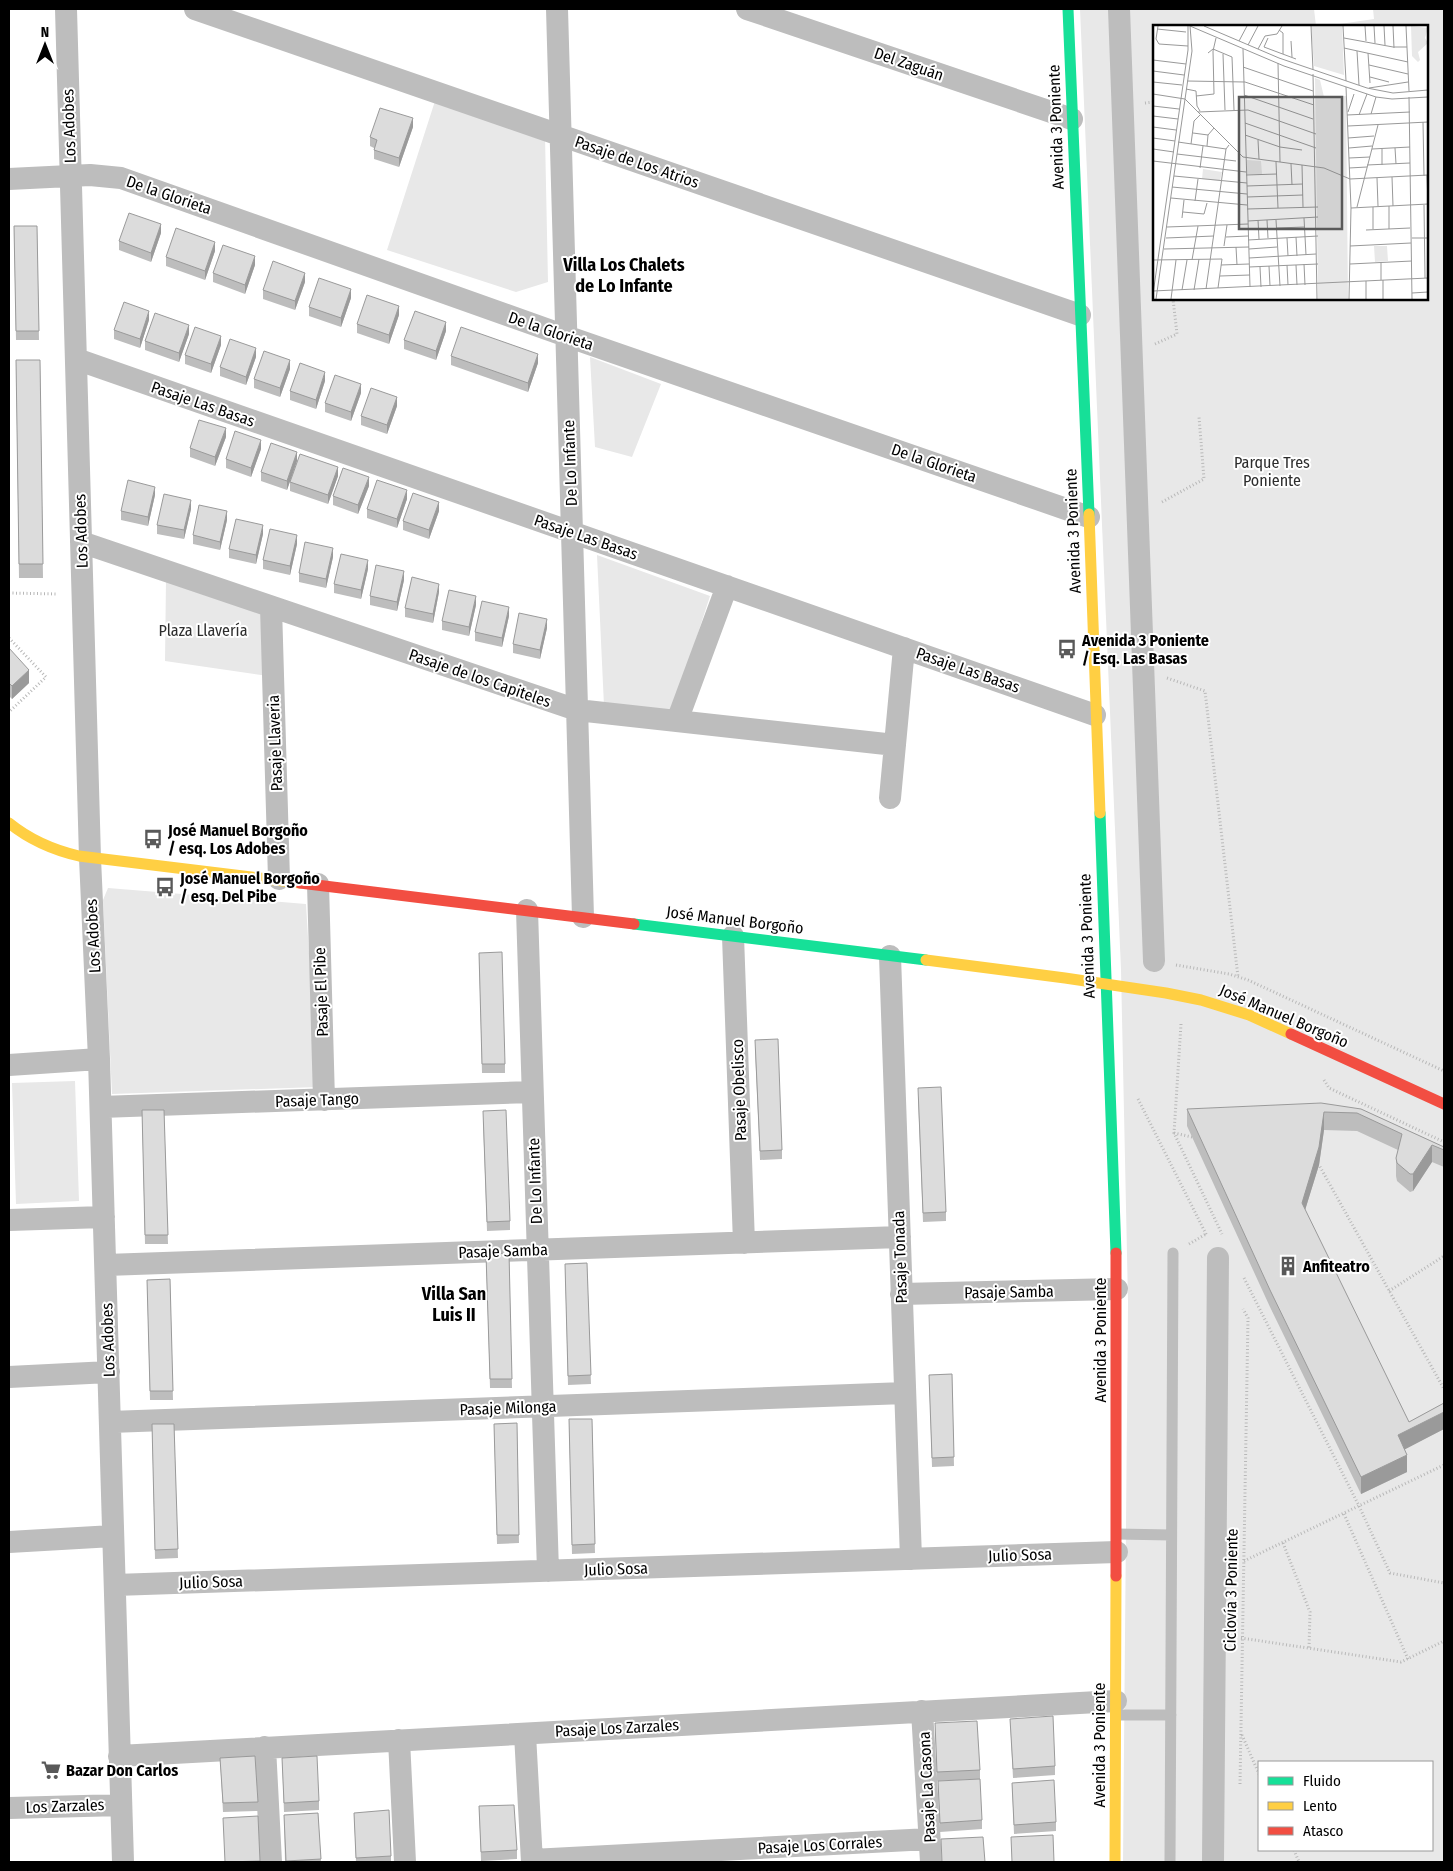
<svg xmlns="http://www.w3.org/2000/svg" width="1453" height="1871" viewBox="0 0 1453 1871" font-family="'Fira Sans Condensed',sans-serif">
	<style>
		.green { fill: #e8e8e8; fill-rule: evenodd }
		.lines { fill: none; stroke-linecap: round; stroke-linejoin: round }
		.path { stroke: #b8b8b8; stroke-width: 3; stroke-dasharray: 1 2.5; stroke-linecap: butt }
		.lane { stroke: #bdbdbd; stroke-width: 11 }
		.street { stroke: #bdbdbd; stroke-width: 22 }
		.fast { stroke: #16e098; stroke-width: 11 }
		.slow { stroke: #ffcf43; stroke-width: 11 }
		.jam { stroke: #f24e42; stroke-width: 11 }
		.wall { fill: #bdbdbd }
		.shaded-wall { fill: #9a9a9a }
		.building { fill: #dcdcdc; stroke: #9a9a9a }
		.labels { text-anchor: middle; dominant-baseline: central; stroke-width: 4; stroke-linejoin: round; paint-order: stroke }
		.street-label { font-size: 16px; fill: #000; stroke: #fff }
		.park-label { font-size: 16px; fill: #2d2d2d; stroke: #fff }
		.poi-label { font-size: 16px; font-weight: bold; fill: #000; stroke: #fff; text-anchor: start }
		.neighbourhood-label { font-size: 18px; font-weight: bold; fill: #000; stroke: #fff }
		.inset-road { fill: none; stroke: #999; stroke-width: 1 }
		.view { fill: #595959; fill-opacity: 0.15; stroke: #595959; stroke-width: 2.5 }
		.inset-edge { fill: none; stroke: #000; stroke-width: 2.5 }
	</style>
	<rect width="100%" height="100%" fill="#fff"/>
	<!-- green -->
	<path class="green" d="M1080,9H1314L1316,26H1154V299H1427V26H1326L1374,19L1373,9H1444V1862H1123L1128,1302L1121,970ZM1259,1762H1432V1850H1259Z
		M435,101L545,136L548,282L516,292L387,250Z
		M590,357L661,384L632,457L595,447Z
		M597,555L710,596L673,710L604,706Z
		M166,579L267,612L268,676L165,661Z
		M108,888L306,904L317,1087L112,1094L103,900Z
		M75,1081L79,1201L16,1204L12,1083Z"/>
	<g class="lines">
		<!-- path -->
		<path class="path" d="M1145,103L1154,102
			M1155,344L1177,334L1173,299
			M1162,502L1204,479L1199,417
			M9,593L58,594
			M9,638L46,677L9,712
			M1167,678L1205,691L1238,977
			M1176,965L1229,974L1248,980L1444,1071
			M1181,1024L1174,1133L1222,1234
			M1324,1080L1329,1088L1444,1142
			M1138,1099L1207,1236
			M1174,1133L1196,1138
			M1314,1164L1319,1165L1444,1389
			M1189,1244L1206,1234
			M1244,1278L1359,1506L1390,1573L1444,1583
			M1389,1291L1444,1256
			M1344,1514L1408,1659
			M1283,1543L1310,1612L1309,1648
			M1244,1561L1444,1465
			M1241,1638L1401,1662L1444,1641
			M1242,1735L1259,1774
			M1240,1784L1248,1318L1243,1309
			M1294,1850L1299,1862"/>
		<!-- lane -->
		<path class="lane" d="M1117,1534L1171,1535
			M1116,1715H1171
			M1170,1862L1173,1253"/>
		<!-- street -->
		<path class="street" d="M66,9L90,858L99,1059L123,1862
			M195,9L1080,315
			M557,9L583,917
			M747,9L1072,119
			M1119,9L1154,961
			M9,179L90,175L121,178L566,336L1089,517
			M76,359L1095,715
			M81,542L577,710L895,745
			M271,607L279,879
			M677,721L727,586
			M890,798L904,648
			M318,884L324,1100
			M527,910L548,1571
			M733,936L744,1243
			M890,956L911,1559
			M9,1065L99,1059
			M101,1107L532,1092
			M9,1220L104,1217
			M106,1265L900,1237
			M901,1294L1117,1289
			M9,1377L109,1372
			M110,1422L905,1393
			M9,1542L113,1536
			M115,1585L1117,1552
			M922,1711L931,1862
			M525,1734L532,1862
			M399,1740L405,1862
			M265,1747L271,1862
			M119,1756L1116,1701
			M9,1808L121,1805
			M532,1860L929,1839
			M1213,1862L1218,1258"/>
		<!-- fast -->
		<path class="fast" d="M1068,9L1089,514
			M1100,813L1116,1253
			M634,924L926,960"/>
		<!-- slow -->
		<path class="slow" d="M1089,514L1100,813
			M9,823C30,840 53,850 79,856L300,883
			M926,960L1065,978L1166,993L1201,1000L1249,1015L1291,1034
			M1115,1862L1116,1576"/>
		<!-- jam -->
		<path class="jam" d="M300,883L634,924
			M1291,1034L1444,1104
			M1116,1253V1576"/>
	</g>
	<!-- wall -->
	<path class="wall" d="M413,127L399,167L374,159V148L370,146V137Z
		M14,226H37L39,340H16Z
		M161,233L151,262L119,250V241Z
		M215,251L205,280L166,266V257Z
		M255,265L245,294L213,282V273Z
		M305,282L295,310L263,299V290Z
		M351,298L341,327L309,316V307Z
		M399,315L389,344L357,333V324Z
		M149,320L140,348L114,339V330Z
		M446,331L436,360L404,349V340Z
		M189,334L179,362L145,350V341Z
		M221,345L211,373L185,364V355Z
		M451,356L538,363L528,392L451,365Z
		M256,357L246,385L220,376V367Z
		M16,360H40L43,578H19Z
		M290,369L280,397L254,388V379Z
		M325,381L316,409L290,400V391Z
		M361,393L351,421L325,412V403Z
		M397,406L387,434L361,425V416Z
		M226,437L215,466L190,457V448Z
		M261,449L251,477L226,468V459Z
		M297,461L287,490L261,481V472Z
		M338,476L328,504L290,491V482Z
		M369,486L358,514L333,505V496Z
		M155,495L148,526L121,520V511Z
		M407,499L397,528L367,518V509Z
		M191,509L184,539L157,534V525Z
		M439,511L429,539L403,530V521Z
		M227,520L220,550L193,544V535Z
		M263,534L256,564L229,558V549Z
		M297,544L290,575L263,569V560Z
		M333,557L326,588L299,582V573Z
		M368,569L361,599L334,593V584Z
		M404,580L397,611L370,605V596Z
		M439,592L433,623L405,617V608Z
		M476,605L469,636L442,630V621Z
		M509,616L502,647L475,641V632Z
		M547,628L540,659L513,653V644Z
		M9,648L29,683L12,699L9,696Z
		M479,953L505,1064V1073H482Z
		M755,1049L782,1150V1159L760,1160Z
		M918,1097L946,1212V1221L923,1222Z
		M1187,1109H1361L1444,1147V1167L1432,1162L1413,1191L1410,1192L1397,1181L1396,1176V1158L1398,1150L1357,1131L1324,1130L1319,1165L1305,1210L1409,1422L1444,1403V1429L1404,1449L1407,1472L1361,1494L1270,1307L1187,1126Z
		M142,1110H164L168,1244H145Z
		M483,1120L510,1221V1230L487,1231Z
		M509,1253L512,1388H490L486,1254Z
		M587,1263L591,1384L568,1385L565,1264Z
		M170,1279L173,1400H150L147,1280Z
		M952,1374L954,1466L932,1467L929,1375Z
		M569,1419H592L595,1553L572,1554Z
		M517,1423L519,1543L497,1544L494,1424Z
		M152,1424H174L178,1558L155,1559Z
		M1010,1719L1055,1766V1775L1013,1778Z
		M935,1723L980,1770V1779L937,1781Z
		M220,1758L258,1802V1811L223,1812Z
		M282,1758L319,1801V1810L284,1812Z
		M938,1781L982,1820V1829L940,1832Z
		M1012,1783L1056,1822V1831L1014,1834Z
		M479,1806L517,1850V1859L481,1861Z
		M318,1813L321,1862H285L284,1815Z
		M354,1813L391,1856V1862H356Z"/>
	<!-- shaded-wall -->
	<path class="shaded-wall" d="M413,118V127L399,167V158Z
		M161,224V233L151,262V253Z
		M215,242V251L205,280V271Z
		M255,256V265L245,294V285Z
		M305,273V282L295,310V301Z
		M351,289V298L341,327V318Z
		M399,306V315L389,344V335Z
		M149,311V320L140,348V339Z
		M446,322V331L436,360V351Z
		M189,325V334L179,362V353Z
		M221,336V345L211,373V364Z
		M256,348V357L246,385V377Z
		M538,354V363L528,392V383Z
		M290,360V369L280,397V388Z
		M325,372V381L316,409V400Z
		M361,384V393L351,421V412Z
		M397,397V406L387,434V425Z
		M226,428V437L215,466V457Z
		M261,440V449L251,477V468Z
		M297,452V461L287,490V481Z
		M338,467V476L328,504V495Z
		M369,477V486L358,514V505Z
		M155,487V495L148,526V517Z
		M407,490V499L397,528V519Z
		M191,500V509L184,539V530Z
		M439,502V511L429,539V530Z
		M227,511V520L220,550V542Z
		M263,525V534L256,564V555Z
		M297,535V544L290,575V566Z
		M333,548V557L326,588V579Z
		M368,560V569L361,599V590Z
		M404,571V580L397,611V602Z
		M439,584V592L433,623V614Z
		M476,596V605L469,636V627Z
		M509,607V616L502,647V638Z
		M547,619V628L540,659V650Z
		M29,670V683L12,699V686Z
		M1324,1112V1130L1319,1165L1302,1220V1203Z
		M1432,1145V1162L1413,1191V1174Z
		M1444,1412V1429L1398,1453V1435Z
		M1407,1455V1472L1361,1494V1477Z"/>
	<!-- building -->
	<path class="building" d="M380,108L413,118L399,158L374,150L377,140L370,137Z
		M129,213L161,224L151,253L119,241Z
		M14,226H37L39,331H16Z
		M176,228L215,242L205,271L166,257Z
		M223,245L255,256L245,285L213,273Z
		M273,261L305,273L295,301L263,290Z
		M319,278L351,289L341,318L309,307Z
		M367,295L399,306L389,335L357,324Z
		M124,302L149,311L140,339L114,330Z
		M415,311L446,322L436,351L404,340Z
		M155,313L189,325L179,353L145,341Z
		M195,327L221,336L211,364L185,355Z
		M461,327L538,354L528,383L451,356Z
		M230,339L256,348L246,377L220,367Z
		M264,351L290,360L280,388L254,379Z
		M16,360H40L43,564H19Z
		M300,363L325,372L316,400L290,391Z
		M335,375L361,384L351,412L325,403Z
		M371,388L397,397L387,425L361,416Z
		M199,420L226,428L215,457L190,448Z
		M235,431L261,440L251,468L226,459Z
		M271,443L297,452L287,481L261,472Z
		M300,454L338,467L328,495L290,482Z
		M343,468L369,477L358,505L333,496Z
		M128,480L155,487L148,517L121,511Z
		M377,480L407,490L397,519L367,509Z
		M413,493L439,502L429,530L403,521Z
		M164,494L191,500L184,530L157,525Z
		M199,505L227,511L220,542L193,535Z
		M236,519L263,525L256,555L229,549Z
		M270,529L297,535L290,566L263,560Z
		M305,542L333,548L326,579L299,573Z
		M341,554L368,560L361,590L334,584Z
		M376,565L404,571L397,602L370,596Z
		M412,577L439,584L433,614L405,608Z
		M449,590L476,596L469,627L442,621Z
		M482,601L509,607L502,638L475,632Z
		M519,613L547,619L540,650L513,644Z
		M9,648L29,670L12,686L9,683Z
		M502,952L505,1064H482L479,953Z
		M778,1039L782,1150L760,1151L755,1040Z
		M941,1087L946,1212L923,1213L918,1088Z
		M1321,1103L1361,1109L1444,1147V1150L1432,1145L1413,1174H1410L1397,1163L1396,1158L1402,1134L1357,1113L1324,1112L1319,1147L1302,1203L1409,1422L1444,1403V1412L1398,1435L1407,1455L1361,1477L1270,1290L1187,1109Z
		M142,1110H164L168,1235H145Z
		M506,1110L510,1221L487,1222L483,1111Z
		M509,1253L512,1379H490L486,1254Z
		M587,1263L591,1375L568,1376L565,1264Z
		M170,1279L173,1391H150L147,1280Z
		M952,1374L954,1457L932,1458L929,1375Z
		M569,1419H592L595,1544L572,1545Z
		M517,1423L519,1535H497L494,1424Z
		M152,1424H174L178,1549L155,1550Z
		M1053,1716L1055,1766L1013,1769L1010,1719Z
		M977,1721L980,1770L937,1772L935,1723Z
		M255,1756L258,1802L223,1803L220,1758Z
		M317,1756L319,1801L284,1803L282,1758Z
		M980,1779L982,1820L940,1823L938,1781Z
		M1054,1780L1056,1822L1014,1825L1012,1783Z
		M514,1805L517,1850L481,1852L479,1806Z
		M389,1810L391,1856L356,1858L354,1813Z
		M318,1813L321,1859L286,1861L284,1815Z
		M258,1816L260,1861L225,1862L223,1818Z
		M1053,1835L1054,1862H1012L1011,1837Z
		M983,1837L985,1862H942L941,1839Z"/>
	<!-- icons -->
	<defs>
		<symbol id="bus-bare" viewBox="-9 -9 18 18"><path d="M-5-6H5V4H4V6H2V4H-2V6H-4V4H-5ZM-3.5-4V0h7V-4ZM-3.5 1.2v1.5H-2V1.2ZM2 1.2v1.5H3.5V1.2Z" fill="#595959" stroke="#fff" stroke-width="2.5" paint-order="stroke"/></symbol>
		<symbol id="building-bare" viewBox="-9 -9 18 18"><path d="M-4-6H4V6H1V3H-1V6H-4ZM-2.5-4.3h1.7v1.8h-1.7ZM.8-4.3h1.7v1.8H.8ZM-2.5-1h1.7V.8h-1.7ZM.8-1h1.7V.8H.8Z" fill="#595959" stroke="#fff" stroke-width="2.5" paint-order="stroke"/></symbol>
		<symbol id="supermarket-bare" viewBox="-9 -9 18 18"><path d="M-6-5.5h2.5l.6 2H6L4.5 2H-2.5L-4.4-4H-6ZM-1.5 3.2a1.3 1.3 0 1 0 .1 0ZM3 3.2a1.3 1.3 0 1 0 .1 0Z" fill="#595959" stroke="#fff" stroke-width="2.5" paint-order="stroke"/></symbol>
	</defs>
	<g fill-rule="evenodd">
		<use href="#bus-bare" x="1053" y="635" width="28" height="28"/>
		<use href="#bus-bare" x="139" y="825" width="28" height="28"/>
		<use href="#bus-bare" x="151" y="873" width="28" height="28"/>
		<use href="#building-bare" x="1274" y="1252" width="28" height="28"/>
		<use href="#supermarket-bare" x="37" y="1756" width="28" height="28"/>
	</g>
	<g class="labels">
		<!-- street labels -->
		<g class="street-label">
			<text transform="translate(909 64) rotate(19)">Del Zaguán</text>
			<text transform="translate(69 126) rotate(-92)">Los Adobes</text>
			<text transform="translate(1056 127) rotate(-92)">Avenida 3 Poniente</text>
			<text transform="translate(637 162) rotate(19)">Pasaje de Los Atrios</text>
			<text transform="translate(169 195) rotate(19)">De la Glorieta</text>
			<text transform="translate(551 331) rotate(19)">De la Glorieta</text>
			<text transform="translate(203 404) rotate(19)">Pasaje Las Basas</text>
			<text transform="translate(570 463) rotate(-92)">De Lo Infante</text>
			<text transform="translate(934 463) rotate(19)">De la Glorieta</text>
			<text transform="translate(81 531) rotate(-92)">Los Adobes</text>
			<text transform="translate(1073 531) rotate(-92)">Avenida 3 Poniente</text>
			<text transform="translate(586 537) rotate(19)">Pasaje Las Basas</text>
			<text transform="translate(968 670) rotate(19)">Pasaje Las Basas</text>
			<text transform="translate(480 678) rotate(19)">Pasaje de los Capiteles</text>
			<text transform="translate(275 743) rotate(-92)">Pasaje Llaveria</text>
			<text transform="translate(735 920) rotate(7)">José Manuel Borgoño</text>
			<text transform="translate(93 936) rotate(-93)">Los Adobes</text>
			<text transform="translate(1087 936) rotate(-92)">Avenida 3 Poniente</text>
			<text transform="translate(321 992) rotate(-92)">Pasaje El Pibe</text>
			<text transform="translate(1284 1016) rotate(23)">José Manuel Borgoño</text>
			<text transform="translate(739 1090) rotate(-92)">Pasaje Obelisco</text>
			<text transform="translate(317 1100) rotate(-2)">Pasaje Tango</text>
			<text transform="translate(535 1181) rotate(-92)">De Lo Infante</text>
			<text transform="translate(503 1251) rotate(-2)">Pasaje Samba</text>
			<text transform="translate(900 1257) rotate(-92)">Pasaje Tonada</text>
			<text transform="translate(1009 1292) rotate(-1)">Pasaje Samba</text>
			<text transform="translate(108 1340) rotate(-92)">Los Adobes</text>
			<text transform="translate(1100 1340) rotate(-90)">Avenida 3 Poniente</text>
			<text transform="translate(508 1408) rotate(-2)">Pasaje Milonga</text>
			<text transform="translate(1020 1555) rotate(-2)">Julio Sosa</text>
			<text transform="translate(616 1569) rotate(-2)">Julio Sosa</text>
			<text transform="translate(211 1582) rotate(-2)">Julio Sosa</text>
			<text transform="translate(1231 1590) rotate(-89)">Ciclovía 3 Poniente</text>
			<text transform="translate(617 1728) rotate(-3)">Pasaje Los Zarzales</text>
			<text transform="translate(1099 1745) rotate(-90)">Avenida 3 Poniente</text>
			<text transform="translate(927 1787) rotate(-93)">Pasaje La Casona</text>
			<text transform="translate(65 1806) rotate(-2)">Los Zarzales</text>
			<text transform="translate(820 1845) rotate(-3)">Pasaje Los Corrales</text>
		</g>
		<!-- park labels -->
		<g class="park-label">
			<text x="1272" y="462">Parque Tres<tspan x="1272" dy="18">Poniente</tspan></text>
			<text x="203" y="630">Plaza Llavería</text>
		</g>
		<!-- poi labels -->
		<g class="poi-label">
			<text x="1082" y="640">Avenida 3 Poniente<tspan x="1082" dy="18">/ Esq. Las Basas</tspan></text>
			<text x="168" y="830">José Manuel Borgoño<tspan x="168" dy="18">/ esq. Los Adobes</tspan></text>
			<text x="180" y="878">José Manuel Borgoño<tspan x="180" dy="18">/ esq. Del Pibe</tspan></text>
			<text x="1303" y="1266">Anfiteatro</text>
			<text x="66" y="1770">Bazar Don Carlos</text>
		</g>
		<!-- neighbourhood labels -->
		<g class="neighbourhood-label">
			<text x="624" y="265">Villa Los Chalets<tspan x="624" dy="21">de Lo Infante</tspan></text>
			<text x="454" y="1294">Villa San<tspan x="454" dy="21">Luis II</tspan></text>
		</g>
	</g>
	<!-- overview -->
	<g transform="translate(1153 25)">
		<rect width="275" height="275" fill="#fff"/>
		<path d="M158,1H189L191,50L161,41ZM258,1L275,3L272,13L275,18L265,27L267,35L265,37L259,31ZM162,53L167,55L171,72L193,71L195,274H165ZM94,135L108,136L109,149H94ZM50,144L69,147L67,156L49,154ZM221,221H234L235,236L222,237Z" fill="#e8e8e8"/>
		<path class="inset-road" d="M5,1L3,14L6,19L35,21M37,1L131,41L223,72L239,74L275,72M51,1L126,33L214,63L240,68L275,65M158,1L160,45M190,1L193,56M212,1L213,16M221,1L222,18M231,1L232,20M240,1L241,23M253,1L256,66M4,4L33,7M126,5L130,8V29M115,13L111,22L143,34M191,13L240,22H254M86,16L94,1M138,16L139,32M95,20L105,1M191,23L255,37M90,24L97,262M105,24L112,11L124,9L129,1M204,26L206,60M55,28L60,24L79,32L81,85M215,28L217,58M70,29L72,85M0,35L33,39M125,38L127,137M216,40L255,49M90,42L160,66M0,46L31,50M160,49L164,274M217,52L236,57M34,56L92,57L161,80M0,57L29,60M193,62L198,183L196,274M216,63L255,57M33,64L43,66L44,81L47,86M0,69L32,74L90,132L171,143L197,154L275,150M91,70L160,94M43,71L61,69L60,26L63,13M256,72L259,274M275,72V97M0,81L26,84M45,87L95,85L163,109M195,87L201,69M218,89L223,72M194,90L257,87M206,90L214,69M0,91L25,94M270,97L271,151M92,98L163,123M195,101L275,97M0,102L23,105M40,108L55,110M92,110L127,122L149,125M0,113L22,116M195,113L221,111M105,115L106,134M25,117L73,124M38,119L41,96L47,90M54,121L55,110L61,103M196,123L219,121M242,123L243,139M0,124L21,127M219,124L257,122M229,124V140M24,129L83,136M196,133L217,132M0,136L93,147M123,137L125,183M138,139L139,160M149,140L150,182M214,140L257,138M47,143L50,121M196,143L214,142M93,150L124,149M274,150L275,179M21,151L94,158M239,152L240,181M224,153L225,181M94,161L150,159M19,162L94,169M94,172L150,170M18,173L94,180M42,176L45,154M271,180L272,253M204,182L225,100M198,183L275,179M94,184L165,182M30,187L51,189L54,178M29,193L31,175M151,193L153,230M105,195L106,214M114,195L115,213M123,195L127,261M95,196L165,192M14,202L95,199M124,203L152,202M220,204V182M236,204V181M213,205L257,203M73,212L95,211M143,212L144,231M13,213L61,211M134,213L135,231M259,213H275M95,215L165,211M71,221L74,200M197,221L258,218M83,222L84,240M11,224L96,222M96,224L124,222M96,233L163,229M0,235L69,234L65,263M39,235L45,201M228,238V255M151,239L152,260M197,239L259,236M68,240L96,239M134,240L135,260M143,240L144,260M116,241L117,261M96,242L165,239M107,242L108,262M67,251L97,250M230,255V274M213,256V274M53,264L73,124L76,120M29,265L34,235M41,265L46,234M0,266L275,253M259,268L275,267M0,269L35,25V1M3,274L39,26L37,1M18,274L23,235"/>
		<path class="view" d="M86,72H189V204H86Z"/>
		<rect width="275" height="275" class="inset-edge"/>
	</g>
	<!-- border -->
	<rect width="1453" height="1871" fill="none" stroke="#000000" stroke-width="20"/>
	<!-- legend -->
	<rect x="1258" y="1761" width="175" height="90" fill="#ffffff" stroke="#999999"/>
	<rect x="1268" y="1777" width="25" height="8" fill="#16e098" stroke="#999999"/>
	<text x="1303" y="1786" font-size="15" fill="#000000">Fluido</text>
	<rect x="1268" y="1802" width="25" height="8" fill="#ffcf43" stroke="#999999"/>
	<text x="1303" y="1811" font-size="15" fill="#000000">Lento</text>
	<rect x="1268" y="1827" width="25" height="8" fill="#f24e42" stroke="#999999"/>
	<text x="1303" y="1836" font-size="15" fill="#000000">Atasco</text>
	<!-- north arrow -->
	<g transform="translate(45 45)" stroke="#ffffff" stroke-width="4" paint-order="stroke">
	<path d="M0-4L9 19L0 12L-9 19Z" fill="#000000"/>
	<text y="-8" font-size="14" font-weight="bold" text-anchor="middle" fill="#000000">N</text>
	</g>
</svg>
